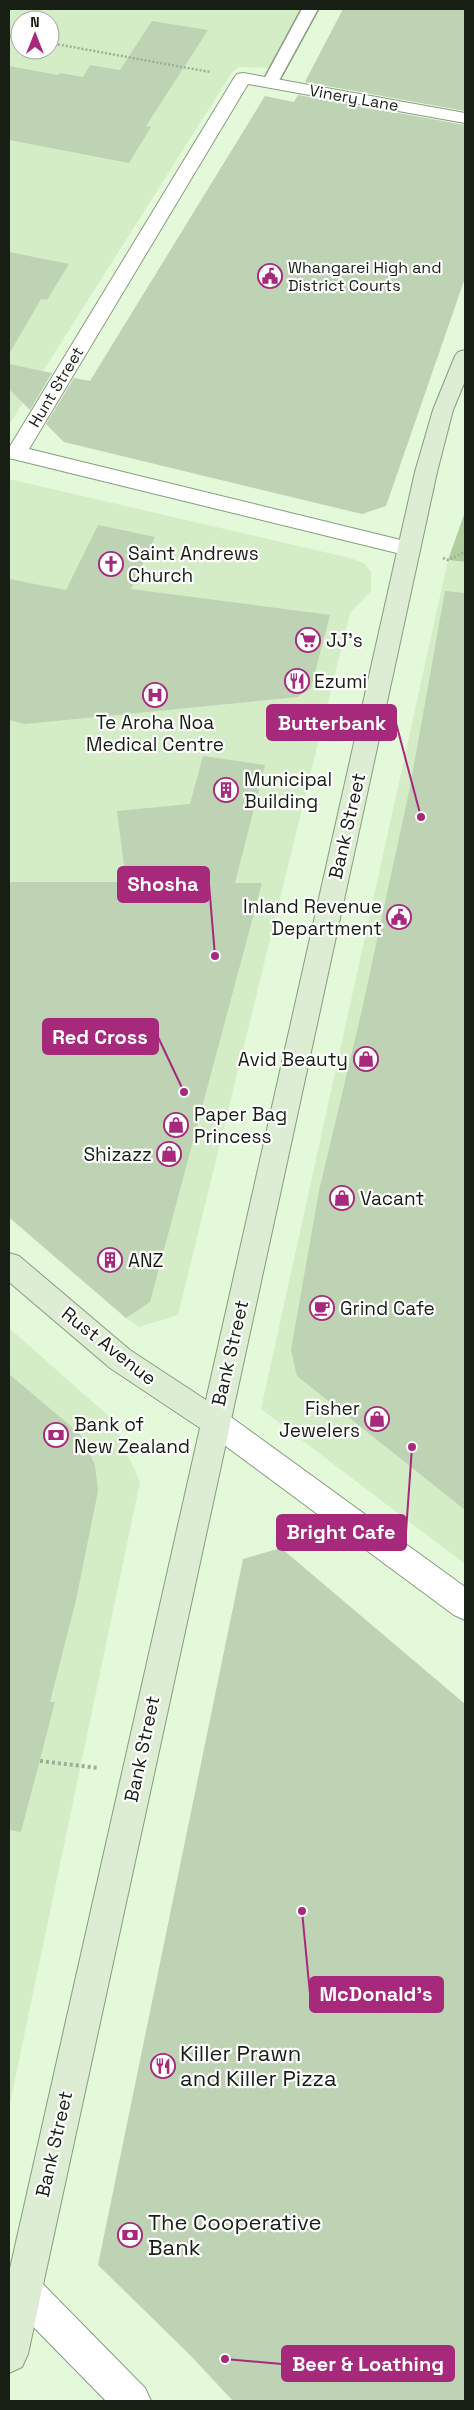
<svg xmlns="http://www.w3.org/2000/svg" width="474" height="2410" viewBox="0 0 474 2410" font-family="'Space Grotesk',sans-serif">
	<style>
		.built { fill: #d4edc7; fill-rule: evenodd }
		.green { fill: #b0cfa0 }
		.building { fill: #bed2b4 }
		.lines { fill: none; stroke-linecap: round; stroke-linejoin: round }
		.service-casing { stroke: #899c7f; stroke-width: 3 }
		.minor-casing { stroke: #899c7f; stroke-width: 2 }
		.tertiary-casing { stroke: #899c7f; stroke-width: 2 }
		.secondary-casing { stroke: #899c7f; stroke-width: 2 }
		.path-far1 { stroke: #9dae95; stroke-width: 2.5; stroke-dasharray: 2 2; stroke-linecap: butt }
		.path { stroke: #9dae95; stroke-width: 4; stroke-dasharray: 3 3; stroke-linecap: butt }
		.service { fill: #fff; fill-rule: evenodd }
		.minor { fill: #fff; fill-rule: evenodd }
		.tertiary { fill: #fff; fill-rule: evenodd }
		.secondary { fill: #dcedd3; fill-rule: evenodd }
		.labels { text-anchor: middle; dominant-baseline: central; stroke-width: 4.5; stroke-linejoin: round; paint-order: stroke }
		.far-street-label { font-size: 16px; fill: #171e13; stroke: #fefefe }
		.far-poi-label { font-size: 16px; fill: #171e13; stroke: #fefefe; text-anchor: start }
		.poi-label { font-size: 19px; fill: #171e13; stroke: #fefefe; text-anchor: start }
		.street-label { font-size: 19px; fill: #171e13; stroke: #fefefe }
		.near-poi-label { font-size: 22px; fill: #171e13; stroke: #fefefe; text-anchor: start }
		.leader { fill: none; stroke: #a6297b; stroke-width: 2 }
		.callout-dot { fill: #a6297b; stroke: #fefefe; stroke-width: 2 }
		.callout { fill: #a6297b; stroke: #a6297b; stroke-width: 2 }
		.callout-label { font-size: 20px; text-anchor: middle; font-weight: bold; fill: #fff }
	</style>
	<rect width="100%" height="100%" fill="#e3f9d9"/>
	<!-- built -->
	<path class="built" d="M9,9H302L271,68L239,67L231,74L9,425ZM20,20H50V50H20Z
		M9,479L350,558L364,563L371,572V591L350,613L178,1315L139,1327L126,1318L9,1218Z
		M448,560L465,562V1564L261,1409Z
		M9,1328L112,1419L140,1482L9,2108Z"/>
	<!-- green -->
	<path class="green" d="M465,512V562L448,560Z"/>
	<!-- building -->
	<path class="building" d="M343,9H465V111L305,82Z
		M152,21L208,30L146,126L151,127L129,163L9,140V66L58,75L60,73L83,77L90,65L120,70Z
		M298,95L465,125V278L386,506L362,514L64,442L46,424L74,378L90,381L265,96L294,102Z
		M9,252L69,264L47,300L41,299L9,354Z
		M9,364L52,373L30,410L9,389Z
		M98,525L155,537L131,589L330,615L311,688L298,697L25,724L9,720V579L66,590Z
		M445,591L465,593V1510L297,1376L291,1350L319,1191L361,1014L410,787Z
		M203,756L265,765L235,883H262L150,1302L126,1318L9,1217V882H126L117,811L190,804Z
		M9,1374L80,1434L95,1465L98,1491L76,1600L50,1702H55L21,1832L9,1830Z
		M281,1548L465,1704V2401H233L190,2355L98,2265L243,1559Z"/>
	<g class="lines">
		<defs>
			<path id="service" d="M302,9H318L276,86H264L262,83Z"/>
			<path id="minor" d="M243,73L465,113V123L248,84L29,449L409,542L417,544L420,549L417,554L409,556L9,458V448L234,78L237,74Z
				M22,2271L35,2276L145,2388L151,2401H106L9,2302V2277Z"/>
			<path id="tertiary" d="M214,1408L224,1412L465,1587V1620L454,1615L204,1430L199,1421L204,1412Z"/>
			<path id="secondary" d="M465,350V381L453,410L437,472L28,2354L22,2367L9,2373V2273L200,1428L110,1368L9,1282V1253L19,1256L130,1350L206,1400L415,472L433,410L455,356L458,352Z"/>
		</defs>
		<!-- service casing -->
		<use href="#service" class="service-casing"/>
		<!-- minor casing -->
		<use href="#minor" class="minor-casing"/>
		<!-- tertiary casing -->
		<use href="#tertiary" class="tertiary-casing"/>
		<!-- secondary casing -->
		<use href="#secondary" class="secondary-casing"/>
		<!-- path-far1 -->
		<path class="path-far1" d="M9,36L20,38
			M50,43L210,72
			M443,558L448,560L465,552"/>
		<!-- path -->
		<path class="path" d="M40,1761L99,1768"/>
		<!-- service -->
		<use href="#service" class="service"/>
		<!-- minor -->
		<use href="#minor" class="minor"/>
		<!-- tertiary -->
		<use href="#tertiary" class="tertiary"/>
		<!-- secondary -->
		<use href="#secondary" class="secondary"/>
	</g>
	<!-- icons -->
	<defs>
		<symbol id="civic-ring" viewBox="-11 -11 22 22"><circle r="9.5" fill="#fefefe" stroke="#a6297b" stroke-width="1.5"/><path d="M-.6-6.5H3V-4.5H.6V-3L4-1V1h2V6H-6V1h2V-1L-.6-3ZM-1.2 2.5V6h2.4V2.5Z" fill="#a6297b"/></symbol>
		<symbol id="church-ring" viewBox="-11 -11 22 22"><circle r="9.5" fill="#fefefe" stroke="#a6297b" stroke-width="1.5"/><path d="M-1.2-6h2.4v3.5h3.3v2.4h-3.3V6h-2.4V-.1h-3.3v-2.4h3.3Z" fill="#a6297b"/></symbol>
		<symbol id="supermarket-ring" viewBox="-11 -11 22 22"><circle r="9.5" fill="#fefefe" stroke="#a6297b" stroke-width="1.5"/><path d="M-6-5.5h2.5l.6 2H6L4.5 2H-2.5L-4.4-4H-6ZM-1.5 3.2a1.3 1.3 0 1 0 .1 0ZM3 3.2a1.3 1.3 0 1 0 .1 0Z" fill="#a6297b"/></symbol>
		<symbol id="restaurant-ring" viewBox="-11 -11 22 22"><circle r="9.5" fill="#fefefe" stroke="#a6297b" stroke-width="1.5"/><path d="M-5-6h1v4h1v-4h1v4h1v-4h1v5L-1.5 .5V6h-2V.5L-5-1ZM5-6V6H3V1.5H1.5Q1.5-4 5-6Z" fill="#a6297b"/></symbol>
		<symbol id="hospital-ring" viewBox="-11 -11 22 22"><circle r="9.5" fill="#fefefe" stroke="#a6297b" stroke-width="1.5"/><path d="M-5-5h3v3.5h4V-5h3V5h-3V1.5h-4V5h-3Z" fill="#a6297b"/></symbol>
		<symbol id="building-ring" viewBox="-11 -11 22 22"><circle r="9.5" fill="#fefefe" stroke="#a6297b" stroke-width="1.5"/><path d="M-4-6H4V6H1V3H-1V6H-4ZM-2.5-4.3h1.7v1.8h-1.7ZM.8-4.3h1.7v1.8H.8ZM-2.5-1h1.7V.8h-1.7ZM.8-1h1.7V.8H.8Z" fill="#a6297b"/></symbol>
		<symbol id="shop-ring" viewBox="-11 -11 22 22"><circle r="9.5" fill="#fefefe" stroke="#a6297b" stroke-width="1.5"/><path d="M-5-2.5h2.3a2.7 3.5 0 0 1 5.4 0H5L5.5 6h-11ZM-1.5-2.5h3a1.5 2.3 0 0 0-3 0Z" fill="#a6297b"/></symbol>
		<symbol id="cafe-ring" viewBox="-11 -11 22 22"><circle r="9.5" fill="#fefefe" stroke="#a6297b" stroke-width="1.5"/><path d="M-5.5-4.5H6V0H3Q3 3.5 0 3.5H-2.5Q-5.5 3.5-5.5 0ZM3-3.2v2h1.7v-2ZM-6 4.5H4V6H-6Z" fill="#a6297b"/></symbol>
		<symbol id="bank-ring" viewBox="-11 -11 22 22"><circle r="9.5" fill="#fefefe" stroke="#a6297b" stroke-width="1.5"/><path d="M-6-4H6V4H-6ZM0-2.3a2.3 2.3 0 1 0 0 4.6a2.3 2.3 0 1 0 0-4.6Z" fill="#a6297b"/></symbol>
	</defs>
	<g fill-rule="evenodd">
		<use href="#civic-ring" x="256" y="262" width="28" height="28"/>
		<use href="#church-ring" x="97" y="550" width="28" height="28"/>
		<use href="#supermarket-ring" x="294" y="626" width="28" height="28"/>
		<use href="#restaurant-ring" x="283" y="667" width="28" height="28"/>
		<use href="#hospital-ring" x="141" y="681" width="28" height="28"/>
		<use href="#building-ring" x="212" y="776" width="28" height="28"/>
		<use href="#civic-ring" x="385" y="903" width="28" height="28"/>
		<use href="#shop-ring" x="352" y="1045" width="28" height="28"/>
		<use href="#shop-ring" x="162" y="1111" width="28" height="28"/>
		<use href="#shop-ring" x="155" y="1140" width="28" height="28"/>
		<use href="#shop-ring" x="328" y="1184" width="28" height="28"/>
		<use href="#building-ring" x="96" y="1246" width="28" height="28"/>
		<use href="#cafe-ring" x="308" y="1294" width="28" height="28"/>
		<use href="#shop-ring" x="363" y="1405" width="28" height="28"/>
		<use href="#bank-ring" x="42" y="1421" width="28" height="28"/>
		<use href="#restaurant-ring" x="149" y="2052" width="28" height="28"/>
		<use href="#bank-ring" x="116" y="2221" width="28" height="28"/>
	</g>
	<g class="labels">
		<!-- far-street labels -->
		<g class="far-street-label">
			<text transform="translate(354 98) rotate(10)">Vinery Lane</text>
			<text transform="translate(56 387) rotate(-59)">Hunt Street</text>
		</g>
		<!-- far-poi labels -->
		<g class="far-poi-label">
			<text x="288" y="267">Whangarei High and<tspan x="288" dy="18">District Courts</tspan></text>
		</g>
		<!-- poi labels -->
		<g class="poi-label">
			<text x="128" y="553">Saint Andrews<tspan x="128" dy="22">Church</tspan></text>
			<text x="326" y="640">JJ's</text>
			<text x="314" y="681">Ezumi</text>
			<text x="155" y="722" text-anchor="middle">Te Aroha Noa<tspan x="155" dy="22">Medical Centre</tspan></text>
			<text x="244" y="779">Municipal<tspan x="244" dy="22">Building</tspan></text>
			<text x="382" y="906" text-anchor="end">Inland Revenue<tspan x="382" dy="22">Department</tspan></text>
			<text x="348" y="1059" text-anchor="end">Avid Beauty</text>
			<text x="194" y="1114">Paper Bag<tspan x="194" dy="22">Princess</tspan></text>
			<text x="152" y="1154" text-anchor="end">Shizazz</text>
			<text x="360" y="1198">Vacant</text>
			<text x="128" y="1260">ANZ</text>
			<text x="340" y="1308">Grind Cafe</text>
			<text x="360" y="1408" text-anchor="end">Fisher<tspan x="360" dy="22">Jewelers</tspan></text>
			<text x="74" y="1424">Bank of<tspan x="74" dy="22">New Zealand</tspan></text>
		</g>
		<!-- street labels -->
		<g class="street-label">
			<text transform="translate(347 826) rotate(-77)">Bank Street</text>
			<text transform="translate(109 1346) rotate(38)">Rust Avenue</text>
			<text transform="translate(230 1353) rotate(-77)">Bank Street</text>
			<text transform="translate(142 1749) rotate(-78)">Bank Street</text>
			<text transform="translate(54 2144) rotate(-77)">Bank Street</text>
		</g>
		<!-- near-poi labels -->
		<g class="near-poi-label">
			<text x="180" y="2053">Killer Prawn<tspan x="180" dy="25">and Killer Pizza</tspan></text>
			<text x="148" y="2222">The Cooperative<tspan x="148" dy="25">Bank</tspan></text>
		</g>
	</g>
	<!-- callouts -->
	<path class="leader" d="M421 817L396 723M215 956L209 884M184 1092L158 1037M412 1447L406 1532M302 1911L310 1994M225 2359L282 2364"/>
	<g class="callout-dot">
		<circle cx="421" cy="817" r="5"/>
		<circle cx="215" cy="956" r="5"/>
		<circle cx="184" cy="1092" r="5"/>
		<circle cx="412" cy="1447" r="5"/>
		<circle cx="302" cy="1911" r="5"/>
		<circle cx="225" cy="2359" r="5"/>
	</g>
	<g class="callout">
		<rect x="267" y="705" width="129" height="35" rx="5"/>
		<rect x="118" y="867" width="91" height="35" rx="5"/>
		<rect x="43" y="1019" width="115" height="35" rx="5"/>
		<rect x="277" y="1515" width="129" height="35" rx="5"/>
		<rect x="310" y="1977" width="133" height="35" rx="5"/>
		<rect x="282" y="2346" width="172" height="35" rx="5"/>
	</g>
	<g class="callout-label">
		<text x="332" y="730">Butterbank</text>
		<text x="163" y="891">Shosha</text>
		<text x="100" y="1044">Red Cross</text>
		<text x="341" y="1539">Bright Cafe</text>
		<text x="376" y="2001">McDonald's</text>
		<text x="368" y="2371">Beer &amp; Loathing</text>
	</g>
	<!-- border -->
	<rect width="474" height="2410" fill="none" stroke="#171e13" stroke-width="20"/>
	<!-- north arrow -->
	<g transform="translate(35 35)"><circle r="24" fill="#fefefe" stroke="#a2a4a0"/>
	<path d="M0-4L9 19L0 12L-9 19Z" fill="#a6297b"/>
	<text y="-8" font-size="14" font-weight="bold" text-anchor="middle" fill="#171e13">N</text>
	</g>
</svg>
